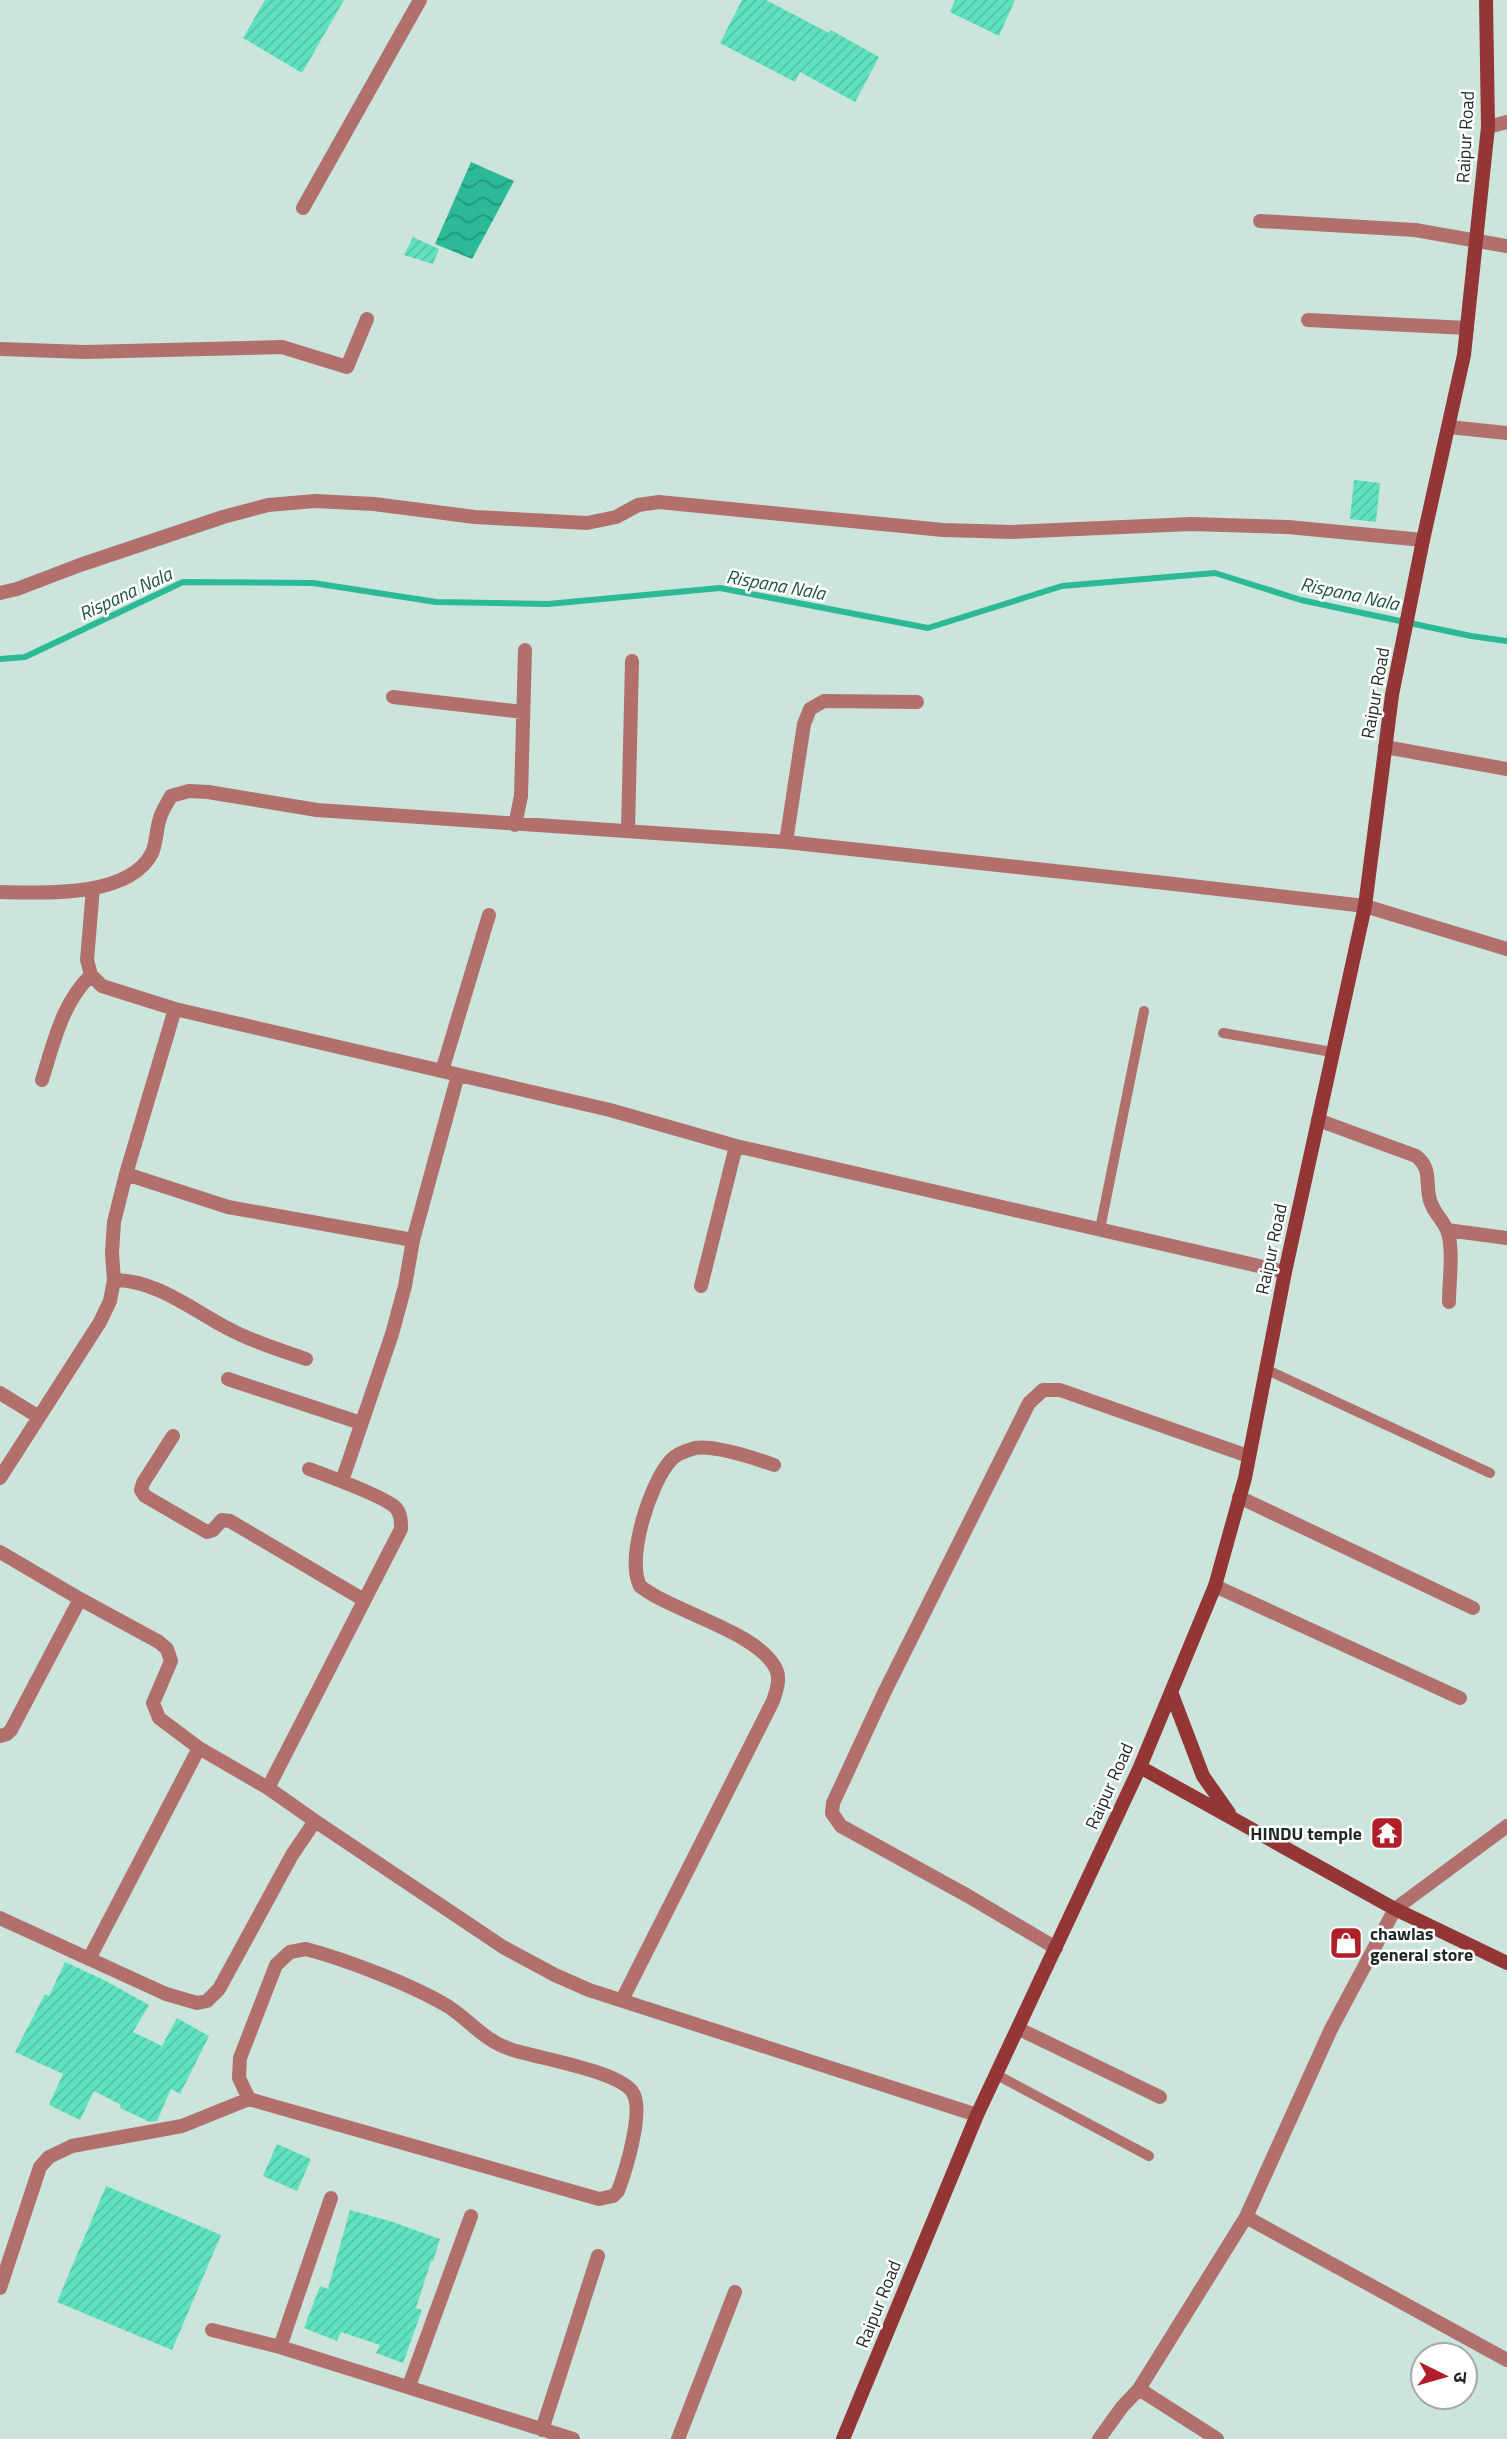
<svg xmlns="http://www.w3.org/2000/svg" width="1507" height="2439" viewBox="0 0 1507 2439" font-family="'Titillium Web','Noto Sans Devanagari',sans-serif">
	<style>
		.water { fill: url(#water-waves) }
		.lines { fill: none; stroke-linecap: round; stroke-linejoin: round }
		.stream { stroke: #2cb997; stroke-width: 6 }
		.building { fill: url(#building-hatch) }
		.service { stroke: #b1706c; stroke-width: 10 }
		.minor { stroke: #b1706c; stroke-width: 14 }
		.secondary { stroke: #933635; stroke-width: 14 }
		.labels { text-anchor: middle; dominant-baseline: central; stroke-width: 5; stroke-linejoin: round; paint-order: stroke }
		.street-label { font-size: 18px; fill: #1e2824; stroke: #fff }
		.poi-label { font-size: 18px; font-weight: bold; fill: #1e2824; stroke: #fff; text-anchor: end }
		.water-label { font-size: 19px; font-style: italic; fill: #1e5445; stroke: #fff }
	</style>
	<defs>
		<pattern id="water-waves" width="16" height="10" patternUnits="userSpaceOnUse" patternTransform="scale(1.75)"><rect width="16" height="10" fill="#2cb997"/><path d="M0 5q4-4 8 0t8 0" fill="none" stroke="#25967b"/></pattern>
		<pattern id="building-hatch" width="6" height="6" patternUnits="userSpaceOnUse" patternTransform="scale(1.75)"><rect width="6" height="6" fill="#60e2be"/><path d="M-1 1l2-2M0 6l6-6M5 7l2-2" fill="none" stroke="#53c2a3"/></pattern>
	</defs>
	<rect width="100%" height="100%" fill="#cbe5dc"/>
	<!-- water -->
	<path class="water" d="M471,162L514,181L472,259L435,244Z"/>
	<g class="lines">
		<!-- stream -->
		<path class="stream" d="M0,659L25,657L183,582L313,583L436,602L548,604L720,588L928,628L1062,586L1215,573L1301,600L1471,636L1507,641"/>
	</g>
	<!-- building -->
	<path class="building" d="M265,0H344L302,73L243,38Z
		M742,0H766L829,33L831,30L879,57L855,102L800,72L795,82L720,43Z
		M955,0H1015L999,36L950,12Z
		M413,237L439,249L433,264L404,255Z
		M1354,480L1380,483L1376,522L1350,519Z
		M65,1962L106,1981L149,2005L133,2032L162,2046L177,2018L209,2036L180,2094L171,2089L157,2121L150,2122L120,2108L121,2105L94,2091L80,2120L49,2105L63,2074L15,2052L45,1994L49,1996Z
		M277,2144L311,2159L297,2191L263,2176Z
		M106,2186L221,2235L172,2350L57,2302Z
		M350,2210L393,2222L440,2239L433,2261H431L416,2308L422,2310L403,2363L376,2353L380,2345L341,2332L337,2341L304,2328L320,2286L328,2289Z"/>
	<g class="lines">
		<!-- service -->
		<path class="service" d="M1223,1033L1332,1052
			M1100,1229L1144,1011
			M1265,1369L1490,1473
			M997,2075L1149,2156"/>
		<!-- minor -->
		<path class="minor" d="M1488,127L1507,122
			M303,208L420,0
			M1260,221L1415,230L1507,246
			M1308,320L1467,328
			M0,349L85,352L282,347L347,367L367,319
			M1449,427L1507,433
			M0,593L17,589L80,565L223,517L268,505L315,501L374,504L475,517L587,523L616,517L638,505L659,502L943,530L1012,532L1191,524L1288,527L1423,540
			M393,697L523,712
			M1385,747L1507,769
			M515,825L521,796L525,650
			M628,830L632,661
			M786,842L804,724L810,709L824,701L917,702
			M93,888L87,960L91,975L102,986L175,1009L610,1110L736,1146L1285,1272
			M0,892C43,893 129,898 152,853C157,842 156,827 161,815C163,809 168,802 171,796L189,791L208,792L317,810L786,842L1165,883L1365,906L1507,949
			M442,1071L489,915
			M42,1080C54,1042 62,1003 91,975
			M1318,1120L1416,1156C1431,1168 1426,1179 1429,1196C1431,1210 1441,1217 1447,1230C1454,1248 1449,1282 1449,1302
			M126,1174L228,1207L413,1240
			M1447,1230L1507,1238
			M114,1280C157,1280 192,1310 229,1329C253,1342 280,1350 306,1359
			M701,1286L736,1146
			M228,1379L361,1423
			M0,1393L39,1417
			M173,1436L143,1483L141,1490L145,1496L207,1532L213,1530L222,1520L230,1521L364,1600
			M0,1478L100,1322L110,1301L114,1280L112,1253L114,1222L126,1174L175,1009
			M342,1481L392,1334L405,1286L413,1240L458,1075
			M1239,1497L1473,1608
			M0,1552L80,1599L159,1642L167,1649L171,1661L153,1703L159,1718L199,1748L268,1788L315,1821
			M1215,1586L1460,1698
			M0,1736L7,1734L11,1730L80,1599
			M268,1788L401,1529C401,1521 401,1514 396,1508C384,1496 328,1476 309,1469
			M0,1918L166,1994L197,2003L207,2001L219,1989L292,1855L315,1821L503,1947L555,1975L589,1990L977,2115
			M1056,1948L968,1896L841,1826L832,1813L833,1803L885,1691L1029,1403L1043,1390H1060L1248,1456
			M306,1949C347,1960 413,1985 449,2007C470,2021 485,2041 510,2049C536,2058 621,2071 633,2093C644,2111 626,2170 618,2191L613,2196L599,2199L249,2099L239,2078L240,2058L276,1965L290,1952Z
			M89,1959L199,1748
			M622,2000L773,1701C776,1692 781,1679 776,1669C759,1632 672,1612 640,1586C626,1558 650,1483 671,1460C676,1454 688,1450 695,1448C716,1445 754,1458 774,1465
			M1019,2029L1160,2097
			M1246,2217L1507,2360
			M0,2288L40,2167L49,2157L72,2146L182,2126L249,2099
			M212,2330L280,2347L573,2439
			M280,2347L331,2198
			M409,2386L471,2216
			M1139,2389L1217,2439
			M542,2430L598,2256
			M678,2439L735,2292
			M1099,2439L1122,2407L1139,2389L1246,2217L1331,2029L1395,1909L1507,1826"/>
		<!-- secondary -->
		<path class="secondary" d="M1171,1692L1203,1776L1229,1813
			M1140,1767L1395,1909L1507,1963
			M843,2439L977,2115L1140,1767L1215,1586L1245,1478L1285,1272L1365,906L1392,695L1423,540L1464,355L1488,127L1486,0"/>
	</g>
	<!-- icons -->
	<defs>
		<symbol id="temple-square" viewBox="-11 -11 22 22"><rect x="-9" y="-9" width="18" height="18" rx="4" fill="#b01e29" stroke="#fff"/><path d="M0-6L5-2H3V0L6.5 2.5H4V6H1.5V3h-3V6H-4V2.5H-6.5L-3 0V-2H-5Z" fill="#fff"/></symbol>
		<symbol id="shop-square" viewBox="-11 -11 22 22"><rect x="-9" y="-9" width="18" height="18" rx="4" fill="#b01e29" stroke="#fff"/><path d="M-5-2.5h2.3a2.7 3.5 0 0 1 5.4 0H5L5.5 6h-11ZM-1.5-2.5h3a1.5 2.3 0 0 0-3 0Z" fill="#fff"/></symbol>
	</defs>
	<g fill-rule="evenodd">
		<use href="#temple-square" x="1368" y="1814" width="38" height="38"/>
		<use href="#shop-square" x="1327" y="1924" width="38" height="38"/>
	</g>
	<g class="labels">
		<!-- street labels -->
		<g class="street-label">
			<text transform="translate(1465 137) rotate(-87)">Raipur Road</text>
			<text transform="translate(1375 693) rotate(-80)">Raipur Road</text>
			<text transform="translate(1271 1249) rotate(-78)">Raipur Road</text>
			<text transform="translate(1109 1786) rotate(-66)">Raipur Road</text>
			<text transform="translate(878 2304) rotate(-68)">Raipur Road</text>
		</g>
		<!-- poi labels -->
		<g class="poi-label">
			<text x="1362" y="1833">HINDU temple</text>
			<text x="1370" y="1933" text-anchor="start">chawlas<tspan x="1370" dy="21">general store</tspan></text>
		</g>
		<!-- water labels -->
		<g class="water-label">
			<text transform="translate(776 584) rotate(10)">Rispana Nala</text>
			<text transform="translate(125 593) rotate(-25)">Rispana Nala</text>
			<text transform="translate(1350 593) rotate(12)">Rispana Nala</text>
		</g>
	</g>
	<!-- north arrow -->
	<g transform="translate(1444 2376) rotate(95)"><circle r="33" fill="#ffffff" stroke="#a5a9a7" stroke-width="2"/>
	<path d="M0-5L12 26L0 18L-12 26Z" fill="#b01e29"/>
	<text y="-10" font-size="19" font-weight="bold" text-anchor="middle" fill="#1e2824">उ</text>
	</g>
</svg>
